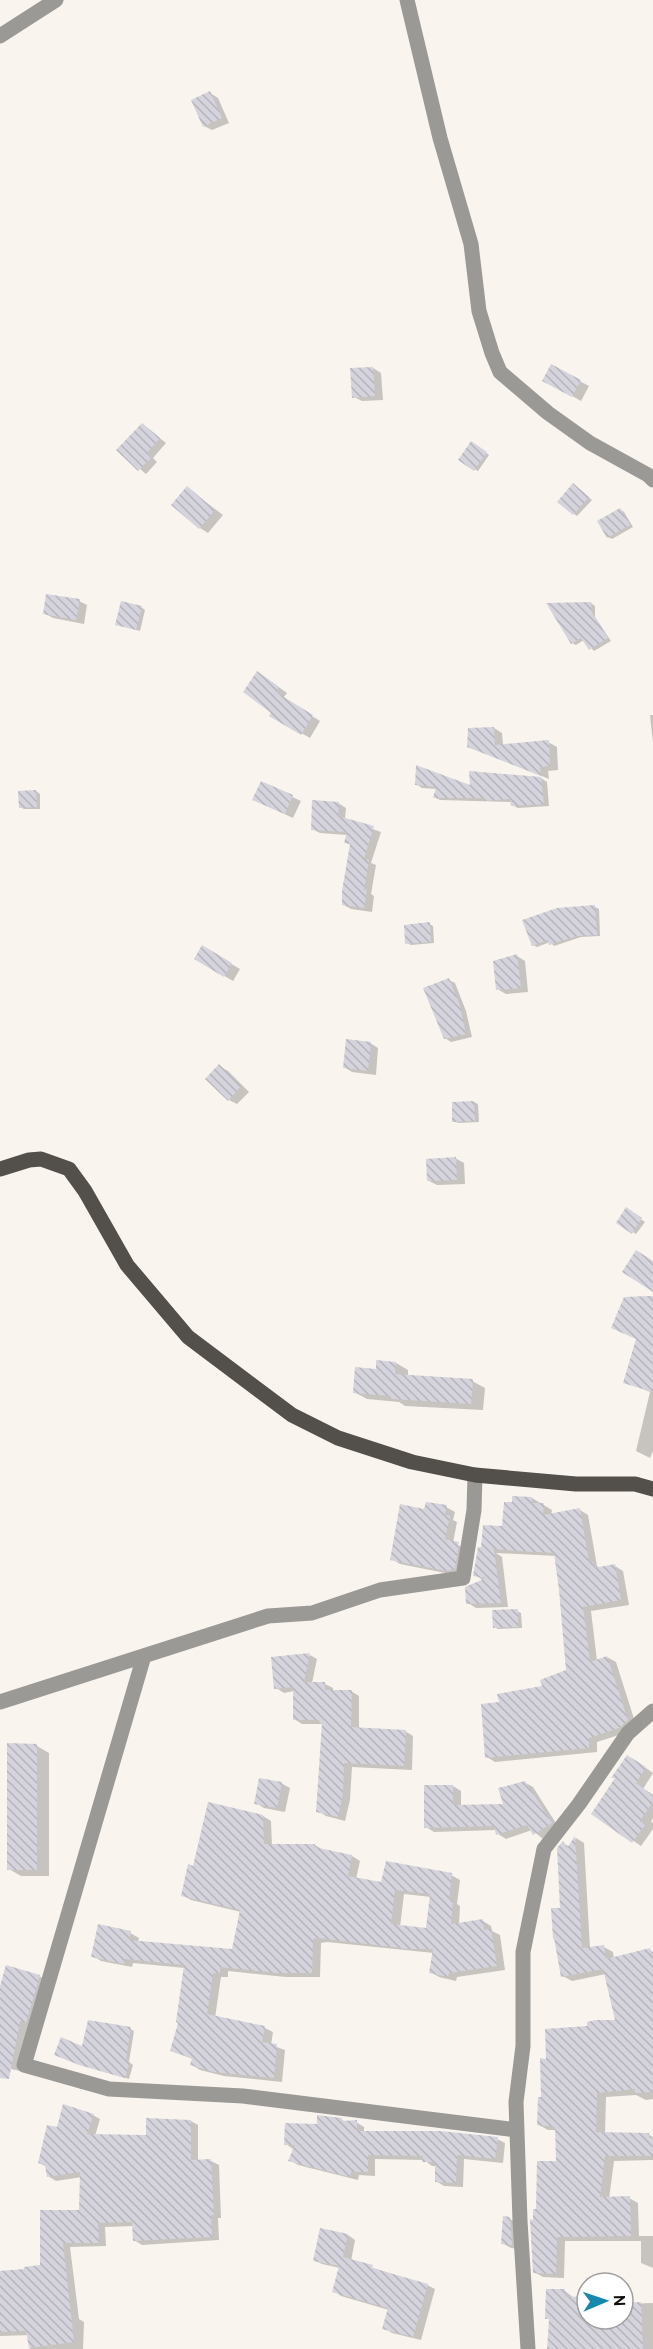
<svg xmlns="http://www.w3.org/2000/svg" width="653" height="2349" viewBox="0 0 653 2349" font-family="Overpass,sans-serif">
	<style>
		.shadow { fill: #0003; fill-rule: evenodd }
		.building { fill: url(#building-back-hatch); fill-rule: evenodd }
		.lines { fill: none; stroke-linecap: round; stroke-linejoin: round }
		.minor { stroke: #9b9996; stroke-width: 15 }
		.major { stroke: #534f4b; stroke-width: 15 }
	</style>
	<defs>
		<pattern id="building-back-hatch" width="6" height="6" patternUnits="userSpaceOnUse" patternTransform="scale(1.5)"><rect width="6" height="6" fill="#d5d4dc"/><path d="M-1 5l2 2M0 0l6 6M5-1l2 2" fill="none" stroke="#b6b5bc"/></pattern>
	</defs>
	<rect width="100%" height="100%" fill="#f9f4ee"/>
	<!-- shadow -->
	<path class="shadow" d="M210,93L218,98L229,123L212,130L204,126Z
		M551,366L589,386L581,401L544,380Z
		M373,368L381,373L383,400L362,401L354,397Z
		M142,424L166,443L153,458L157,462L146,474L118,450Z
		M475,445L489,455L478,471L474,469Z
		M577,487L592,500L577,516L574,514Z
		M187,488L223,515L208,533L200,528Z
		M620,509L624,512L633,527L612,539L608,537Z
		M79,601L87,605L84,624L53,618L44,613Z
		M591,603L595,606V617L611,641L594,651L584,640L576,645L572,643Z
		M141,607L145,610L140,631L116,624Z
		M266,678L287,693L283,698L320,721L310,738L271,716Z
		M650,715H653V743Z
		M494,728L502,733L503,745L548,742L557,747L558,770L548,771L549,779L468,746Z
		M541,778L547,782L549,806L518,808L512,805V802L440,800L434,797L437,789L422,788L416,784L471,787Z
		M262,783L301,801L293,818L262,804Z
		M36,791L40,794V809H24L20,807Z
		M338,803L346,808L345,819L381,832L371,863L376,865L371,894L374,896L372,912L351,909L344,905L351,845L345,842L347,835L320,833L312,829Z
		M595,907L599,909L600,936L581,937L554,946L550,942L537,947L533,945Z
		M429,924L433,926L434,943L411,945L407,943Z
		M202,947L240,969L233,981L196,959Z
		M517,956L525,961L528,992L506,994L497,989Z
		M449,980L455,983L466,1011L472,1037L451,1042L445,1038Z
		M370,1043L378,1048L376,1075L352,1072L344,1067Z
		M219,1066L228,1071L249,1092L237,1104L229,1100Z
		M474,1102L478,1104L479,1122L458,1123L454,1121Z
		M455,1158L464,1163L465,1184L437,1185L429,1181Z
		M626,1209L645,1222L636,1234L618,1222Z
		M653,1297V1451L650,1458L636,1451L650,1392L625,1382Z
		M396,1363L408,1370V1376L472,1381L485,1388L483,1410L405,1406L399,1402L367,1399L354,1392L377,1370Z
		M532,1498L552,1510L551,1515L580,1510L588,1515L597,1566L601,1568L615,1566L623,1571L629,1605L591,1611L597,1661L607,1657L616,1662L636,1725L628,1732L597,1742V1752L495,1762L487,1757L500,1703L544,1687L568,1671L556,1556L496,1553L502,1557L508,1607L476,1608L468,1603L484,1581L475,1575L482,1549Z
		M446,1507L455,1512L453,1520L457,1522L453,1543L467,1549L455,1575L400,1564L392,1559L426,1511Z
		M517,1611L521,1613L522,1628L498,1629L494,1627Z
		M310,1655L317,1659L312,1683L325,1684L333,1688V1691H351L359,1696V1729L405,1731L413,1736L412,1770L352,1767L350,1800L345,1821L326,1816L318,1811L323,1724H302L294,1719V1691L284,1693L276,1688Z
		M37,1746L49,1753V1876H21L9,1869Z
		M636,1761L653,1773L643,1789L653,1796V1818L651,1822L653,1823V1829L641,1846L595,1815L616,1779L614,1777Z
		M524,1782L533,1787L559,1828L543,1839L532,1830L506,1839L498,1834L496,1830L434,1832L426,1827L453,1786L461,1791V1806H505Z
		M281,1783L290,1788L285,1812L264,1808L256,1803Z
		M263,1816L271,1821L272,1846L315,1845L323,1850L352,1856L360,1861L356,1879L382,1884L451,1875L460,1880L457,1904L460,1906L459,1924L483,1921L491,1926L492,1931L500,1935L505,1970L457,1977L456,1981L439,1977L431,1972L434,1953L327,1942L321,1943L320,1977H286L228,1971V1977H221L215,2018L265,2028L273,2032L271,2045L285,2050L282,2082L224,2076L200,2070L192,2065L193,2059L171,2051L180,2023L185,1968L133,1963L132,1967L101,1961L93,1956L130,1933L139,1938L138,1942L234,1951L241,1912L191,1900L182,1895L194,1868ZM404,1894L431,1897L427,1930L400,1927Z
		M576,1838L584,1843L590,1948L604,1947L613,1952L614,1959L650,1950L653,1952V2099L646,2100L636,2095L606,2097L605,2134H648L653,2137V2160L614,2161L609,2199L629,2198L638,2203L639,2236H653V2268L641,2263V2241H565L564,2278L543,2277L534,2272L535,2221L537,2211L558,2162L557,2130H548L539,2125L547,2061L589,2027L617,2021L606,1974L572,1981L563,1976V1843L570,1847Z
		M39,1976L49,1982L21,2071L0,2067V1992Z
		M130,2029L134,2031L129,2062L133,2065L129,2079L84,2066L83,2048Z
		M93,2115L100,2119L95,2136L147,2137L191,2121L198,2125V2161H211L219,2165L221,2218H218L219,2240L142,2245L134,2240V2226L105,2227L106,2246L70,2247L79,2319L84,2322L83,2349H30L31,2335L0,2336V2272L25,2270L42,2266L81,2212L82,2177L56,2181L48,2176L47,2167L39,2163L58,2129Z
		M342,2120L346,2122H356L364,2127V2132L497,2139L505,2143L503,2163L464,2159L463,2187L444,2186L436,2181L437,2166H432L424,2160L375,2159V2176L359,2175L358,2180L298,2165L290,2160L293,2149L286,2144L319,2125Z
		M510,2219L518,2224L520,2249L511,2248L502,2243Z
		M321,2229L348,2235L355,2240L351,2261L427,2285L435,2289L421,2340L392,2333L384,2328L389,2310L341,2296L334,2291L340,2268L322,2264L314,2260Z
		M565,2291L574,2298L587,2297V2319H623V2304L653,2303V2349H548Z"/>
	<!-- building -->
	<path class="building" d="M210,91L222,118L203,127L191,100Z
		M551,364L581,380L572,397L542,381Z
		M373,367L375,396L352,398L350,368Z
		M142,423L160,438L147,453L151,458L138,471L116,450Z
		M471,441L487,452L474,471L458,460Z
		M573,483L589,497L573,515L557,502Z
		M187,486L215,510L199,529L171,505Z
		M620,508L630,525L607,538L597,521Z
		M46,594L80,599L76,620L43,614Z
		M121,601L142,606L136,630L115,625Z
		M591,602L592,613L608,638L589,650L581,638L571,644L546,603Z
		M257,671L279,687L276,692L313,715L301,735L269,716L271,713L243,692Z
		M494,727L495,745L549,740L550,766L540,767L541,776L467,747L468,728Z
		M416,765L470,785L469,771L541,777L544,804L511,806L510,799L484,801V798H433L436,787L415,785Z
		M261,781L293,795L285,814L252,800Z
		M36,790L37,807L19,808L18,791Z
		M312,800L339,802L338,816L374,826L364,859L369,860L364,890H367L364,908L342,905V891L350,844L344,843L347,832L311,830Z
		M595,905L597,935L577,936L549,945L548,940L532,946L522,920L557,908Z
		M430,922L431,942L405,944L404,925Z
		M202,945L232,963L224,977L194,959Z
		M517,954L521,988L496,990L493,961Z
		M449,978L460,1006L466,1034L444,1039L423,988Z
		M346,1039L371,1042L368,1071L343,1068Z
		M219,1064L241,1086L228,1101L205,1079Z
		M474,1101L475,1121L452,1122V1102Z
		M456,1157L457,1180L427,1181L426,1159Z
		M626,1207L642,1218L632,1234L616,1223Z
		M636,1250L653,1261V1292L622,1272Z
		M648,1296H653V1392L623,1383L636,1339L611,1328L624,1297Z
		M376,1360L396,1362L395,1374L473,1379L471,1404L391,1399V1396L353,1393L355,1367L376,1369Z
		M512,1496L532,1497V1503H544L543,1515L580,1508L589,1562H593L594,1568L615,1564L621,1600L583,1607L590,1662L607,1656L628,1720L619,1728L589,1738V1748L485,1758L481,1704L499,1702L497,1694L542,1686L540,1680L566,1670L559,1590L554,1553L490,1549L494,1550L501,1603L466,1604L465,1587L486,1578L473,1576L478,1547H481L483,1525L502,1526L504,1502H512Z
		M426,1502L447,1505L445,1515L450,1516L445,1539L459,1542L455,1569L446,1571L390,1560L400,1504L424,1509Z
		M518,1609V1627L493,1628L492,1610Z
		M310,1653L304,1682H325V1690H352L351,1727L406,1730L404,1766L344,1763L343,1793L338,1817L316,1812L322,1723H319V1720H293V1687L274,1689L271,1657Z
		M7,1743L37,1744V1870H7Z
		M627,1755L646,1767L636,1783L653,1795V1802L640,1821L645,1825L632,1843L591,1814L615,1778H611Z
		M259,1778L282,1782L277,1808L254,1804Z
		M525,1781L552,1823L533,1835L527,1825L496,1835L494,1826L424,1828V1785H453V1805L503,1804L498,1788Z
		M208,1802L263,1815L264,1844H315L314,1847L352,1855L348,1876L381,1882L386,1861L452,1873L449,1900H453L451,1924L483,1919L484,1930L491,1929L497,1966L449,1973L448,1977L429,1973L433,1949H408L318,1938L313,1939L312,1973H277L220,1967V1973H213L207,2014L265,2026L262,2042L277,2044L274,2078L214,2072L190,2065L192,2058L170,2051L178,2023L176,2022L184,1965L125,1959L124,1964L91,1957L98,1924L131,1931L129,1940L232,1949L240,1910L181,1896L188,1864L193,1866ZM395,1890L430,1894L426,1928L391,1924Z
		M575,1836L582,1948L604,1945L606,1959L650,1948L653,1960V2092L635,2093V2089L597,2093L596,2132L649,2133V2138H653V2156H605L600,2197L630,2196L631,2236L557,2237L556,2274L533,2273L530,2219L533,2220V2209H536L537,2161H556L555,2127L537,2125L538,2097H541L540,2058L546,2059L545,2029L587,2026V2022L596,2020H615L603,1969L561,1977L554,1938L553,1939L551,1908H560L557,1848L563,1841L567,1848Z
		M6,1965L40,1975L26,2023L20,2021L9,2079L0,2078V1986Z
		M88,2020L131,2027L126,2060L130,2061L125,2078L79,2065L54,2055L61,2037L82,2046Z
		M63,2104L94,2114L87,2134L146,2135V2118L191,2120V2160L211,2159L214,2215H211L212,2237L133,2241L132,2222L98,2223L99,2243H63L74,2342L29,2348L26,2331L0,2332V2271L24,2269V2267L40,2265V2210H79L80,2172L47,2177L45,2165L38,2163L47,2125L57,2127Z
		M317,2115L342,2118V2121L357,2120V2131H440L498,2137L495,2159L457,2155L456,2183L435,2182V2162H422L423,2156L368,2155V2172H351L350,2177L288,2161L295,2145H284L285,2123L317,2124Z
		M503,2216L510,2217L512,2245L501,2244Z
		M320,2228L348,2234L343,2257L373,2265L372,2268L428,2284L413,2337L382,2329L388,2308L332,2292L339,2266L313,2261Z
		M546,2289H565V2296L568,2297L587,2296V2319H623V2303L641,2302L643,2349H547L549,2319H545Z"/>
	<g class="lines">
		<!-- minor -->
		<path class="minor" d="M407,0L440,138L471,244L479,311L492,353L500,372L548,413L590,443L648,475L653,480
			M0,36L56,0
			M144,1656L24,2065L109,2089L243,2096L517,2130
			M0,1702L268,1616L312,1613L380,1590L463,1578L474,1510L475,1475
			M528,2349L520,2221L516,2102L523,2046V1952L544,1849L579,1804L628,1733L653,1711"/>
		<!-- major -->
		<path class="major" d="M0,1169L29,1160L41,1159L69,1169L85,1191L127,1265L188,1337L292,1415L338,1438L412,1462L475,1475L576,1484H635L653,1489"/>
	</g>
	<!-- north arrow -->
	<g transform="translate(605 2301) rotate(88)"><circle r="28" fill="#ffffff" stroke="#a09f9f" stroke-width="1.5"/>
	<path d="M0-4.5L10 22L0 15L-10 22Z" fill="#1589ad"/>
	<text y="-9" font-size="16" font-weight="bold" text-anchor="middle" fill="#12100e">N</text>
	</g>
</svg>
